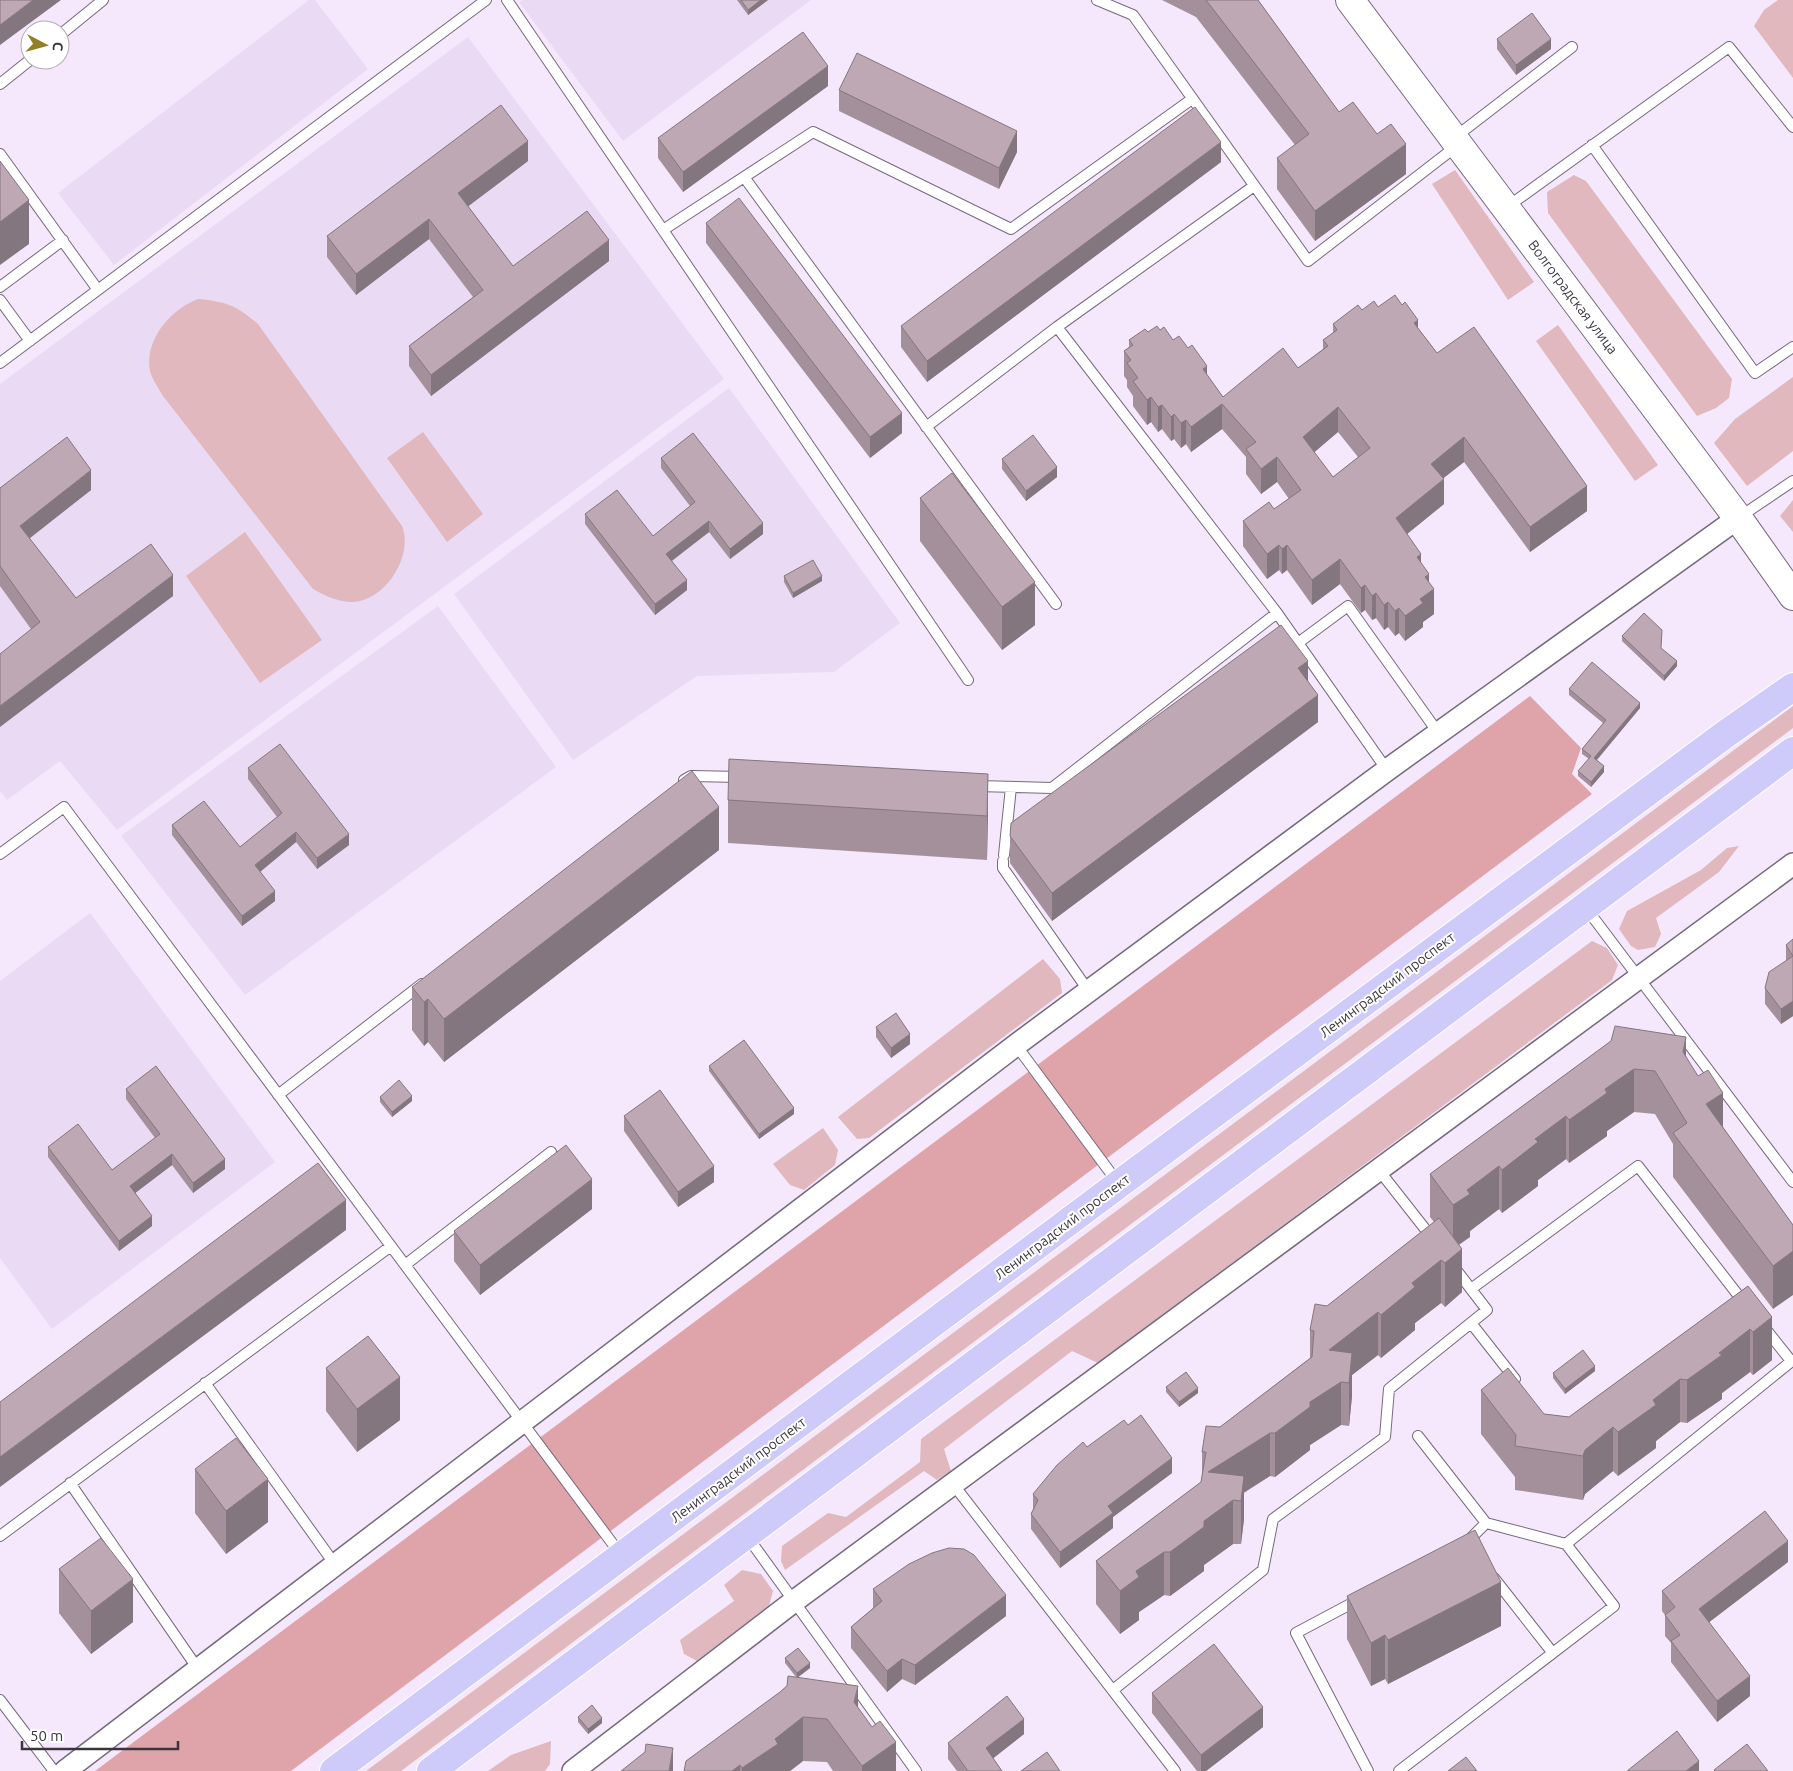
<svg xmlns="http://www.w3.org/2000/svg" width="1793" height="1771" viewBox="0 0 1793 1771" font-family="Ubuntu,sans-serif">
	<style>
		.built { fill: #ebdaf4 }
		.green { fill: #e0b8bd }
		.forest { fill: #dfa3aa }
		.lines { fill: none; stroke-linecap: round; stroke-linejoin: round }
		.lane-casing { stroke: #756a7b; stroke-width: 12 }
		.street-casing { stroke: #756a7b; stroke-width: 24 }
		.secondary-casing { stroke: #756a7b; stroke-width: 30 }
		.primary-casing { stroke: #fff; stroke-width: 30 }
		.lane { stroke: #fff; stroke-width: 10 }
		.street { stroke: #fff; stroke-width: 21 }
		.secondary { stroke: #fff; stroke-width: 28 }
		.primary { stroke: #cecbfb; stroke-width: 28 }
		.wall { fill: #a3909b; fill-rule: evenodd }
		.shaded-wall { fill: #84767e }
		.building { fill: #bda8b4; stroke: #84767e; fill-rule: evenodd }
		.labels { text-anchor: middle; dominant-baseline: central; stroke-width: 4; stroke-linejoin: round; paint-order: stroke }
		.street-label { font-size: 14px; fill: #3a353d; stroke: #fff }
	</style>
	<rect width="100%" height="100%" fill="#f5e8fc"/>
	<!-- built -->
	<path class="built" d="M309,0H315L368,69L114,265L58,193Z
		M523,0H811L623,141L519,2Z
		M468,37L724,379L117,830L60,761L7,800L0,791V384Z
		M729,388L900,623L834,672L697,676L573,760L454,594Z
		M438,606L556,767L245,995L121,836Z
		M90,913L275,1162L52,1329L0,1258V981Z"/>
	<!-- green -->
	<path class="green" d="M1778,0H1793V78L1754,26L1764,10Z
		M1455,170L1534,282L1508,300L1432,184Z
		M1574,175L1586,181L1732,379L1729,398L1716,408L1697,416L1548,213L1547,192Z
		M198,299C227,302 236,305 258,324L402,526C414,556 385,601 353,602C339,602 325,596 313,589L163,396C159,389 152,379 150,371C144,340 171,309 198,299Z
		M1558,325L1658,465L1635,481L1536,341Z
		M1793,377V451L1747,486L1714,443L1735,419Z
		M423,432L483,514L447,542L387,458Z
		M1793,500V532L1780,516Z
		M245,532L322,640L260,683L186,576Z
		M1793,706V728L401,1771H366Z
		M1739,846L1719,872L1656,918L1661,934L1655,947L1638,950L1631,946L1619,929L1627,911L1701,870L1727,848Z
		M1592,941L1607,948L1618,965L1612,980L1098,1363L1072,1351L944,1449L951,1471L937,1480L924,1471L785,1570L781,1561L782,1546L828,1513L846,1517L920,1462L921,1439Z
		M1043,959L1060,979L1062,993L869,1138L857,1139L838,1117Z
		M823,1128L838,1150L835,1165L804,1190L790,1185L773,1164Z
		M742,1570L761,1574L773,1591L769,1606L697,1661L684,1654L680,1640L734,1601L724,1585Z
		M551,1741L550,1764L545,1771H488L511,1755Z"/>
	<!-- forest -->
	<path class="forest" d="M1530,696L1581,748L1572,774L1592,794L291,1771H95Z"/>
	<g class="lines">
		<defs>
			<path id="lane" d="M507,0L968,680
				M1097,0L1133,15L1308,261L1458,145
				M60,35L103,0
				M0,84L30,60
				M1454,138L1572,47
				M1592,145L1755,373L1793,347
				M0,154L98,290
				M744,177L1056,604
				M1254,186L1057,327L1277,613
				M1507,207L1729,47L1793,127
				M663,230L813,132L1011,229L1192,99
				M0,287L63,240
				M0,300L30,341
				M0,363L486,0
				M926,427L1057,327
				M1738,518L1793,481
				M1298,643L1348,606L1439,734
				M684,780L691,776L741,777
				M975,786L1052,788L1277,613L1387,770
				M0,854L64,807L621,1555
				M1004,855L1011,787
				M1003,861V868L1090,993
				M1586,908L1793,1182
				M1016,1045L1118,1183
				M278,1095L422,984
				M1378,1169L1433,1239
				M405,1265L551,1152
				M1471,1289L1638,1166L1745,1304
				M1471,1323L1515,1379
				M1764,1327L1791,1361
				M205,1383L336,1566
				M1418,1436L1486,1523L1566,1544
				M70,1483L198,1669
				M953,1484L1175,1771
				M0,1536L391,1246
				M747,1536L916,1771
				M1467,1542L1486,1523
				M1494,1578L1552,1652
				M1358,1600L1296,1633L1368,1771
				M1113,1690L1263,1570L1273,1519L1385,1437L1389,1389L1487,1310L1454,1267
				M0,1700L54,1771
				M1399,1771L1614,1606L1566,1544L1793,1360"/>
			<path id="street" d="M65,1771L1016,1045L1387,770L1738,518
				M573,1771L793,1602L1793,864"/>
			<path id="secondary" d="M1350,0L1738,518L1793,596"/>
			<path id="primary" d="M334,1771L1119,1184L1727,733L1793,687
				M431,1771L1793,751"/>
		</defs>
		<!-- lane casing -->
		<use href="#lane" class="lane-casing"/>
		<!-- street casing -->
		<use href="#street" class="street-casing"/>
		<!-- secondary casing -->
		<use href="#secondary" class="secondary-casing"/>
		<!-- primary casing -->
		<use href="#primary" class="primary-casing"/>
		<!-- lane -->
		<use href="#lane" class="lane"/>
		<!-- street -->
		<use href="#street" class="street"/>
		<!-- secondary -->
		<use href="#secondary" class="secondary"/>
		<!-- primary -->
		<use href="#primary" class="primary"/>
	</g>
	<!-- wall -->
	<path class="wall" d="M737,0H768L748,15Z
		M1162,0H1258L1339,112L1406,174L1315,241L1277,189V158L1295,145L1196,17Z
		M1497,39L1551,49L1516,75L1497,49Z
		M828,86L683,192L658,158V138Z
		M839,90L1017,152L999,189L839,111Z
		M528,161L468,206L513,266L609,261L431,396L409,366V346L473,297L429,239L356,295L327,257V236Z
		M1221,162L927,382L901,347V326Z
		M706,223L902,433L870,458L706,243Z
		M1378,307L1418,328L1437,353L1587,511L1530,552L1464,462L1443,478L1444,504L1407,534L1421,563L1429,582L1434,614L1423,622V627L1405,641L1399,633L1395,636L1388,627L1384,630L1376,618L1372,620L1365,610L1361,613L1340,584L1312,605L1287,570L1282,574L1279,570L1267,579L1243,546V521L1274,509L1289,499L1277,482L1261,494L1246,474V457L1222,429L1191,452L1186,444L1181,448L1174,439L1171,441L1162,429L1158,432L1151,422L1147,425L1133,406V396L1127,387V380L1124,376V351L1129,347V340L1148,332L1160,330L1173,340L1207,375L1223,397L1298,368L1323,349V340L1333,333V324L1362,310ZM1338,432L1358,457L1333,477L1314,452Z
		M661,458L763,534L730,559L709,532L672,561L687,590L655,615L585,524V514L653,536L690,506L661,468Z
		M1002,459L1057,477L1026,501L1002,469Z
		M0,488L91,490L29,538L76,598L173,596L31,629L0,586Z
		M920,498L1035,625L1002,650L920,541Z
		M784,576L822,581L793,598L784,582Z
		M1622,636L1661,648L1677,666L1664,681L1622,641Z
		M1308,680L1318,722L1052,921L1010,863V836Z
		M1569,689L1640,708L1597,760L1604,772L1591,787L1578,776V771L1589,759L1582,754V749L1603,723L1569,695Z
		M248,768L349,845L317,869L296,842L260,872L275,901L242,926L172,835V825L240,847L277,817L248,779Z
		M988,774L987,860L728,843V800Z
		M719,850L444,1062L428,1042L424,1046L412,1030V987Z
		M1793,939V1016L1781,1024L1765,1004V988L1786,961V945Z
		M876,1027L910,1044L891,1058L876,1037Z
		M1611,1041L1686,1056L1723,1127L1793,1225L1773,1309L1673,1177V1144L1655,1114L1634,1112L1607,1131V1136L1569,1163L1566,1159L1538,1180V1186L1502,1213L1499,1209L1470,1231V1237L1459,1245L1462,1292L1445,1307L1441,1303L1415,1323V1330L1381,1358L1378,1355L1352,1375V1396L1349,1426L1341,1425L1310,1445V1450L1275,1477L1270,1476L1244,1493V1519L1241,1544H1233L1204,1565V1571L1170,1596L1164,1595L1139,1612V1620L1120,1634L1096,1604V1561L1201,1482L1202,1475V1452L1220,1427L1310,1358V1330L1327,1306L1434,1222L1430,1217V1174Z
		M709,1066L794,1114L759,1139L709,1071Z
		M126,1089L225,1169L193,1193L172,1165L135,1193L152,1226L119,1251L48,1157V1147L112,1170L155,1138L126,1099Z
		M380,1097L412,1101L392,1117L380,1102Z
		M624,1116L714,1182L678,1207L624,1131Z
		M592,1209L480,1295L454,1261V1231Z
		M1748,1286L1772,1360L1753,1375L1750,1372L1722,1393V1399L1687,1423L1680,1422L1656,1441V1448L1618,1476L1613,1471L1585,1494L1583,1500L1515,1490V1477L1481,1434V1390L1544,1414L1569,1417Z
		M326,1368L400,1420L357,1452L326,1411Z
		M1595,1371L1565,1394L1553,1378V1373Z
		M1166,1387L1198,1393L1179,1407L1166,1392Z
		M1128,1425L1172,1473L1113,1517V1528L1060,1568L1031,1529V1514L1033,1510V1494L1087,1447Z
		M195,1469L268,1522L226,1554L195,1513Z
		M1788,1562L1709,1622L1750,1696L1717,1722L1671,1662V1643L1665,1636V1615L1662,1611V1591Z
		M59,1569L133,1622L91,1654L59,1613Z
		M873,1589L1006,1616L915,1685L902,1679L887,1692L851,1648V1627L873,1608Z
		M1347,1596L1501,1626L1388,1684L1385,1679L1371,1686L1347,1639Z
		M785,1658L810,1668L798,1677L858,1708L896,1771H833L827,1762L803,1761L790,1771H684L780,1692L796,1677L785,1663Z
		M1152,1693L1263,1727L1206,1771H1197L1152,1713Z
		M578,1717L602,1723L588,1734L578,1722Z
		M1024,1734L993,1758L1002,1771H957L948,1759V1743Z"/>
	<!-- shaded-wall -->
	<path class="shaded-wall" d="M33,0H61L0,45V25Z
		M761,0H768L748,15V10Z
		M1551,39V49L1516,75V65Z
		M828,66V86L683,192V172Z
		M1017,131V152L999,189V168Z
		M528,141V161L458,214V193Z
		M1221,142V162L927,382V361Z
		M1406,144V174L1315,241V211Z
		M29,200V244L0,265V222Z
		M429,219V239L356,295V274Z
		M609,240V261L431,396V375Z
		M1418,320V344L1414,323Z
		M1207,366V391L1203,369Z
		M1151,397V422L1147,425V400Z
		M1222,404V429L1191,452V427Z
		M1162,405V429L1158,432V407Z
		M1338,407V432L1303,462V437Z
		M902,413V433L870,458V437Z
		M1174,414V439L1171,441V417Z
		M1186,420V444L1181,448V423Z
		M1464,437V462L1431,488V464Z
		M1277,457V482L1261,494V469Z
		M1057,467V477L1026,501V491Z
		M91,470V490L20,546V526Z
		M1444,479V504L1396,543V518Z
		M1587,486V511L1530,552V527Z
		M709,521V532L666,565V554Z
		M763,523V534L730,559V549Z
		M1279,545V570L1267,579V554Z
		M1287,545V570L1282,574V549Z
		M1421,554V579L1417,557Z
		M1340,559V584L1312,605V580Z
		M1429,574V592L1434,589V614L1423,622V627L1405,641V616L1420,599L1425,577Z
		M173,575V596L0,727V706Z
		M822,576V581L793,598V593Z
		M687,580V590L655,615V604Z
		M1035,582V625L1002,650V607Z
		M1365,585V610L1361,613V588Z
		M1376,593V618L1372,620V596Z
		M1388,602V627L1384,630V605Z
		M1399,608V633L1395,636V611Z
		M1308,661V689L1298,668Z
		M1677,661V666L1664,681V676Z
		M1318,695V722L1052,921V893Z
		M1640,703V708L1594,763V758Z
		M1604,766V772L1591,787V782Z
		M988,774V817L987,860V816Z
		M719,807V850L444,1062V1019Z
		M296,832V842L255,876V865Z
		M349,834V845L317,869V858Z
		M275,891V901L242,926V916Z
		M428,999V1042L424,1046V1002Z
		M1793,1001V1016L1781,1024V1009Z
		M910,1034V1044L891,1058V1048Z
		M1686,1037V1081L1683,1052Z
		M1634,1069V1112L1607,1131V1136L1569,1163V1120L1605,1089Z
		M1723,1093V1136L1706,1104Z
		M412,1096V1101L392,1117V1112Z
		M794,1108V1114L759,1139V1134Z
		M1566,1116V1159L1538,1180V1186L1502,1213V1170L1535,1139Z
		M172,1154V1165L130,1197V1186Z
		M225,1159V1169L193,1193V1183Z
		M714,1166V1182L678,1207V1192Z
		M1499,1166V1209L1470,1231V1237L1453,1248V1205L1467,1190Z
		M592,1179V1209L480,1295V1265Z
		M346,1200V1230L0,1487V1457Z
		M152,1216V1226L119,1251V1241Z
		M1462,1249V1292L1445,1307V1263Z
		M1793,1251V1295L1773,1309V1266Z
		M1441,1260V1303L1415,1323V1330L1381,1358V1315L1412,1283Z
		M1378,1312V1355L1352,1375V1396L1349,1426V1383L1341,1382V1425L1310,1445V1450L1275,1477V1433L1310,1402L1329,1350Z
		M1772,1317V1360L1753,1375V1332Z
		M1750,1329V1372L1722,1393V1399L1687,1423V1380L1719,1353Z
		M1595,1366V1371L1565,1394V1389Z
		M400,1377V1420L357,1452V1409Z
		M1680,1379V1422L1656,1441V1448L1618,1476V1432L1653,1400Z
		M1198,1388V1393L1179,1407V1402Z
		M1613,1427V1471L1585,1494L1583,1500V1456L1585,1450Z
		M1270,1433V1476L1244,1492V1519L1241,1544V1501L1208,1472Z
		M1172,1458V1473L1113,1517V1528L1060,1568V1552L1108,1506Z
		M268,1479V1522L226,1554V1511Z
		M1233,1500V1544L1204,1565V1571L1170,1596V1552L1204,1521Z
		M1788,1541V1562L1699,1630V1609Z
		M1164,1552V1595L1139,1612V1620L1120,1634V1591L1136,1571Z
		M133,1579V1622L91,1654V1611Z
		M1501,1582V1626L1388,1684V1640Z
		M1006,1595V1616L915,1685V1665Z
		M1385,1635V1679L1371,1686V1643Z
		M902,1659V1679L887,1692V1671Z
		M810,1663V1668L797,1678V1673Z
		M1750,1676V1696L1717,1722V1701Z
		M858,1686V1729L854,1702Z
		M1263,1707V1727L1206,1771H1201V1755Z
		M803,1717V1761L790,1771H742V1768L775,1739Z
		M602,1718V1723L588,1734V1729Z
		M1024,1719V1734L986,1764V1748Z
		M896,1742V1771H862V1766Z
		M673,1748V1771H669Z
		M1699,1761V1771H1686Z
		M740,1765V1771H732Z"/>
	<!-- building -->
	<path class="building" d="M0,0H33L0,25Z
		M741,0H761L748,10Z
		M1206,0H1258L1339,112L1353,102L1377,134L1391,124L1406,144L1315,211L1277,158L1309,134Z
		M1532,13L1551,39L1516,65L1497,39Z
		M803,32L828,66L683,172L658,138Z
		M857,53L1017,131L999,168L839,90Z
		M501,105L528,141L458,193L513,266L587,211L609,240L431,375L409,346L483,290L429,219L356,274L327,236Z
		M1195,107L1221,142L927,361L901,326Z
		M0,161L29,200L0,222Z
		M739,198L902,413L870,437L706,223Z
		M1395,295L1402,305L1405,302L1418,320L1414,323L1437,353L1474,327L1587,486L1530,527L1464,437L1431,464L1444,479L1396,518L1421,554L1417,557L1429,574L1425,577L1434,589L1420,599L1423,603L1405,616L1399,608L1395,611L1388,602L1384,605L1376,593L1372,596L1365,585L1361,588L1340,559L1312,580L1287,545L1282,549L1279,545L1267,554L1243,521L1269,502L1274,509L1301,490L1277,457L1261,469L1246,449L1256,442L1222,404L1191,427L1186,420L1181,423L1174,414L1171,417L1162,405L1158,407L1151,397L1147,400L1133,381L1138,378L1127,363L1131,360L1124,351L1133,345L1129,340L1145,329L1148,332L1157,326L1160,330L1164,327L1173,340L1179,336L1188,348L1192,345L1207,366L1203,369L1223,397L1283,348L1298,368L1328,346L1323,340L1337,330L1333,324L1358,305L1362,310L1374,301L1378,307ZM1338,407L1370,448L1333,477L1303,437Z
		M693,433L763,523L730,549L709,521L666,554L687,580L655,604L585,514L617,490L653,536L695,502L661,458Z
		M1033,435L1057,467L1026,491L1002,459Z
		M67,437L91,470L20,526L76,598L151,544L173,575L0,706V654L40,622L0,566V488Z
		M952,473L1035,582L1002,607L920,498Z
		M813,560L822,576L793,593L784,576Z
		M1644,613L1662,630L1661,648L1677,661L1664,676L1622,636Z
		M1281,625L1308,661L1298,668L1318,695L1052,893L1010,836L1011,823Z
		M1592,662L1640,703L1594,758L1604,766L1591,782L1578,771L1591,756L1582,749L1606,720L1569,689Z
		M280,744L349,834L317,858L296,832L255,865L275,891L242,916L172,825L204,801L240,847L282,813L248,768Z
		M729,759L988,774L987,816L728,800Z
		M692,771L719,807L444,1019L428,999L424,1002L412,987Z
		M1793,939V1001L1781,1009L1765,988L1769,972L1793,956L1786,945Z
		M896,1013L910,1034L891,1048L876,1027Z
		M1615,1026L1686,1037L1683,1052L1698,1076L1708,1070L1723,1093L1706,1104L1793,1225V1251L1773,1266L1673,1133L1687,1123L1655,1071L1634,1069L1605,1089L1607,1093L1569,1120L1566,1116L1535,1139L1538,1142L1502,1170L1499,1166L1467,1190L1470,1194L1453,1205L1430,1174L1611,1041Z
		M744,1040L794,1108L759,1134L709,1066Z
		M156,1066L225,1159L193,1183L172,1154L130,1186L152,1216L119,1241L48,1147L78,1124L112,1170L160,1134L126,1089Z
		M399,1080L412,1096L392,1112L380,1097Z
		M660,1090L714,1166L678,1192L624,1116Z
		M566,1145L592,1179L480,1265L454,1231Z
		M318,1163L346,1200L0,1457V1402Z
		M1439,1218L1462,1249L1445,1263L1441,1260L1412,1283L1415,1287L1381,1315L1378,1312L1329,1350L1352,1353L1349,1383L1341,1382L1310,1402V1407L1275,1433H1270L1208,1472L1244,1476L1241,1501L1233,1500L1204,1521V1527L1170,1552H1164L1136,1571L1139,1577L1120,1591L1096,1561L1201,1482L1206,1452H1202L1206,1426L1220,1427L1312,1357L1314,1331L1310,1330L1315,1304L1327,1306Z
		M1748,1286L1772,1317L1753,1332L1750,1329L1719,1353L1722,1355L1687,1380L1680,1379L1653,1400L1656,1405L1618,1432L1613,1427L1585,1450L1583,1456L1515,1446L1516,1435L1481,1390L1508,1368L1544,1414L1569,1417Z
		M368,1336L400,1377L357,1409L326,1368Z
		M1583,1350L1595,1366L1565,1389L1553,1373Z
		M1186,1372L1198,1388L1179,1402L1166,1387Z
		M1141,1415L1172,1458L1108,1506L1113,1513L1060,1552L1031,1514L1038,1500L1033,1494L1057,1465L1083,1442L1087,1447L1124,1420L1128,1425Z
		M236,1438L268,1479L226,1511L195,1469Z
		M1765,1511L1788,1541L1699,1609L1750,1676L1717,1701L1671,1641L1680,1635L1665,1615L1675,1607L1662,1591Z
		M1475,1530L1501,1582L1388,1640L1385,1635L1371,1643L1347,1596Z
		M101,1538L133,1579L91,1611L59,1569Z
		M949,1548L964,1549L974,1555L1006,1595L915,1665L902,1659L887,1671L851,1627L882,1601L873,1589L909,1564L932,1553Z
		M1214,1644L1263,1707L1201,1755L1152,1693Z
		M798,1648L810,1663L797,1673L785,1658Z
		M788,1676L858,1686L854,1702L872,1727L880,1721L896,1742L862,1766L827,1719L803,1717L775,1739L778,1744L742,1768L740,1765L732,1771H684L686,1761L780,1692L787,1686Z
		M1007,1696L1024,1719L986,1748L1002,1771H968L948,1743Z
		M592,1705L602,1718L588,1729L578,1717Z
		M1677,1731L1699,1761L1686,1771H1627Z
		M646,1744L673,1748L669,1771H621L645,1752Z
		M1747,1744L1768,1771H1715L1714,1770Z
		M1047,1752L1060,1771H1021Z
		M1466,1757L1477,1771H1448Z"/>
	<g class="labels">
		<!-- street labels -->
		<g class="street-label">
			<text transform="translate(1573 297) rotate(53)">Волгоградская улица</text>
			<text transform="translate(1387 985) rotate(-37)">Ленинградский проспект</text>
			<text transform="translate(1062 1227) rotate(-37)">Ленинградский проспект</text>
			<text transform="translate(738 1470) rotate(-37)">Ленинградский проспект</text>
		</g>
	</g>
	<!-- north arrow -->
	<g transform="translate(45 45) rotate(96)"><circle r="24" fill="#ffffff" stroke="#b0aeb1"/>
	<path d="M0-4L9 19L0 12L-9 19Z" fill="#947e26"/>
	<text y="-8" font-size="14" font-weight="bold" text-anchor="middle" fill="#3a353d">С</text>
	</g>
	<!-- scale -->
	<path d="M22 1741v8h156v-8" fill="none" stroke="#3a353d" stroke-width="2.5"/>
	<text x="30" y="1741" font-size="15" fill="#3a353d" stroke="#ffffff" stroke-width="4" paint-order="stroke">50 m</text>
</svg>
